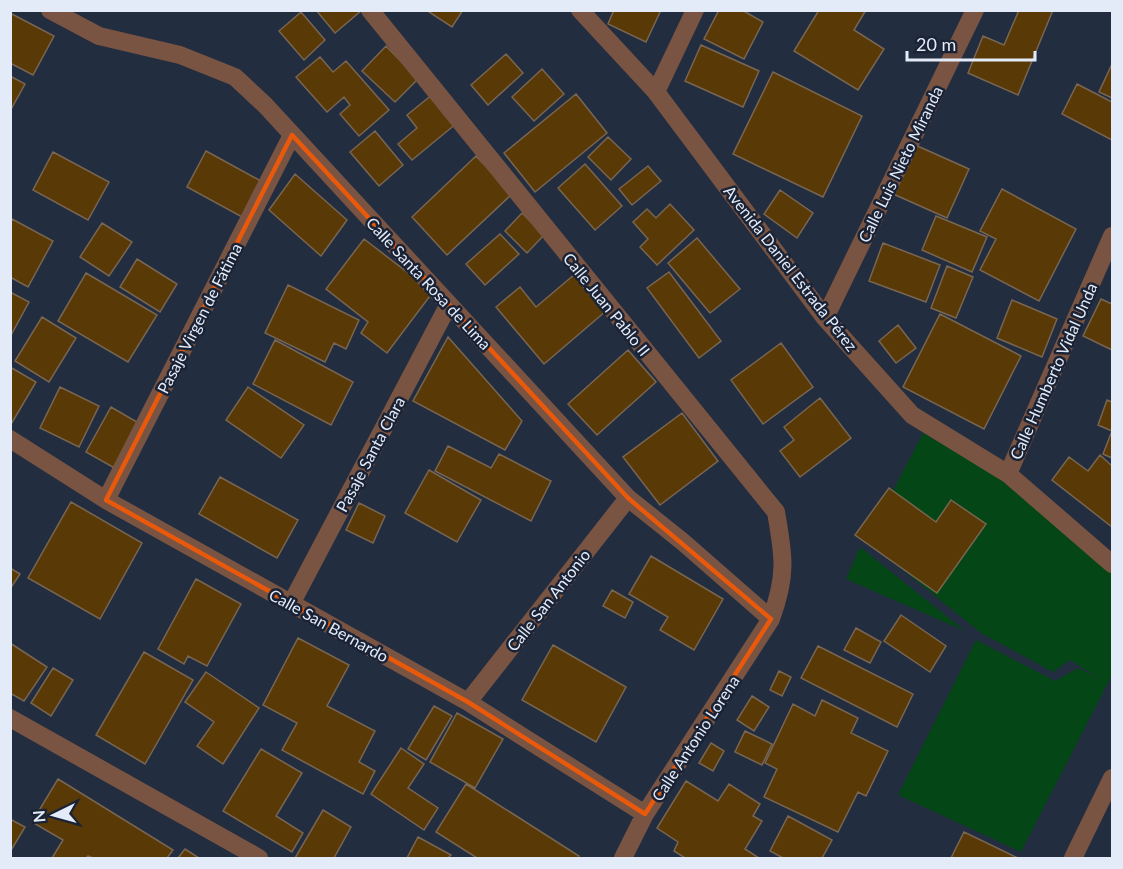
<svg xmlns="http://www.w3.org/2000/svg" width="1123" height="869" viewBox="0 0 1123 869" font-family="Lato,sans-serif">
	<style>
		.green { fill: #044616 }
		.building { fill: #593906; stroke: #786652; stroke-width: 1.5 }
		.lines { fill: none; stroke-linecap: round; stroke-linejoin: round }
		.street { stroke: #795442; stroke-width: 18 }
		.marked { fill: none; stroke: #e8590c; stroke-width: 4.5; stroke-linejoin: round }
		.labels { text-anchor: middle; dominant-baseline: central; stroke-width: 5; stroke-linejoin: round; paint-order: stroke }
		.street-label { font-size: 16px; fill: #e4ebf8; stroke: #1a2335 }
	</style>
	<rect width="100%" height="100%" fill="#232d40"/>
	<!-- green -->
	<path class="green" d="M923,433L1076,522L1112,569V675L1021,852L898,795L976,640L1055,681L1078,668L1099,678L1070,660L1053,672L981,633L867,541Z
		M860,547L965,631L846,579Z"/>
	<!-- building -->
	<path class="building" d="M316,10H362L335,33Z
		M426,10H463L452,27Z
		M614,10H661L646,42L608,24Z
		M719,10H742L763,22L744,59L704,39Z
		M819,10H866L854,30L884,49L858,90L794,51Z
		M1019,10H1053L1018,95L968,73L983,36L1004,45Z
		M301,12L325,40L304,60L279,31Z
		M10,13L54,36L33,75L10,63Z
		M701,45L759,71L743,107L685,81Z
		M386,46L418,79L395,102L362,71Z
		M506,54L523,73L488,105L471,85Z
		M320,57L333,72L346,61L389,110L359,136L340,114L350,105L344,97L327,112L296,77Z
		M1112,64V98L1099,92Z
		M542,69L564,94L534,121L512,97Z
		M773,72L862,116L823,197L733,154Z
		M10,76L25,84L10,111Z
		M1077,84L1112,102V140L1062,114Z
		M433,94L457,123L412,160L398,144L417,128L407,115Z
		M576,94L607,133L535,192L504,153Z
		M375,131L403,165L379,186L350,152Z
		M608,137L631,159L611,180L588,157Z
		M913,144L969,169L947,218L891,193Z
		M206,151L261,181L242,217L187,187Z
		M53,152L109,182L88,220L33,190Z
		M476,156L512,194L447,255L412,217Z
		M585,164L622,206L595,230L558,188Z
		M648,166L661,181L632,205L619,189Z
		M295,174L347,220L321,256L269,210Z
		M1002,189L1076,229L1039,301L980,270L996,239L980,231Z
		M780,190L813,213L797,238L764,214Z
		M670,204L694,230L657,265L640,247L648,239L633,222L647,209L656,218Z
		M522,213L544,235L527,253L505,231Z
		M936,216L987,237L972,272L922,250Z
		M12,219L53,241L28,287L10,277V222Z
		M102,223L132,242L109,276L80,257Z
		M500,234L519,254L485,285L466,264Z
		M697,238L740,289L710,313L668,263Z
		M364,239L433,292L387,353L361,333L368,322L326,289Z
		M883,243L940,265L926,302L869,281Z
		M137,259L177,284L160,312L120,287Z
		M947,266L973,277L956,318L931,308Z
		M669,272L721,341L699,358L647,288Z
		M86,273L157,315L128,362L58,321Z
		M575,274L606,311L544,364L496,307L520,287L536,307Z
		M288,285L359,320L346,349L334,343L325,362L265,333Z
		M10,292L29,302L10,337Z
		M1101,299L1112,304V350L1083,336Z
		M1012,300L1057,319L1042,357L997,338Z
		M940,314L1021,356L984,429L903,387Z
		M42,317L76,338L49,382L15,361Z
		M898,325L916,348L896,363L879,341Z
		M448,337L522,421L505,450L413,401Z
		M275,340L353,382L331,425L253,384Z
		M781,343L813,387L763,424L731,380Z
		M628,350L656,382L597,435L568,404Z
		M10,367L36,382L10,426Z
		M60,387L99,406L79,447L40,428Z
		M248,387L304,425L281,458L226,420Z
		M820,398L851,438L800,477L780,451L794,440L784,427Z
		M1107,400L1112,402V458L1103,454L1112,431L1098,425Z
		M111,407L142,425L118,470L86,452Z
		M682,413L718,461L660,505L623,457Z
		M448,446L491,468L499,454L551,481L531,521L435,471Z
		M1100,455L1112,466V527L1052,480L1069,457L1088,471Z
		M429,470L481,500L457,542L405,513Z
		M220,477L298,520L277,558L199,514Z
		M889,488L936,522L951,500L986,524L937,593L855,535Z
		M71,502L142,543L100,619L28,578Z
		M359,503L385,516L373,543L346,530Z
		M651,556L723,599L694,650L660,630L668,617L629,594Z
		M10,568L20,574L10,589Z
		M196,579L241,604L207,666L188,656L184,664L158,649Z
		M612,590L633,602L625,618L603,606Z
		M901,615L946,646L930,672L884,641Z
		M856,628L881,642L870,663L844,650Z
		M298,638L349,665L327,706L375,731L359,762L375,771L363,794L282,750L297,723L263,705Z
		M10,643L47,667L24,701L10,693Z
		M553,645L626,687L596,742L522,700Z
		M818,646L913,694L897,727L801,678Z
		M144,652L193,680L145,764L96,735Z
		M53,668L73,680L51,716L31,703Z
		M779,671L791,677L782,696L770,690Z
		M206,672L259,708L223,764L197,746L214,722L185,702Z
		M752,696L769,707L754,731L737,720Z
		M822,700L858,718L851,733L888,751L866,796L858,792L838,832L764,797L777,769L765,763L793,704L815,716Z
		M434,706L452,716L426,760L408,749Z
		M457,713L503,739L475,788L430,762Z
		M745,731L772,744L762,765L735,752Z
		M711,743L724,751L713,771L699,763Z
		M401,748L424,764L408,788L438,808L424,830L371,794Z
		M261,749L302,773L276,816L303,833L292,852L223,811Z
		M58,779L173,850L167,858H93L88,856L86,858H52L63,840L32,822Z
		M686,781L718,801L729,784L760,804L753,816L762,821L745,849L759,858H685L674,851L678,842L657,828Z
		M466,784L579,856L578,858H477L436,832Z
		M323,810L351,827L334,858H295Z
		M788,816L832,840L822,858H783L770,851Z
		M10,819L25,827L10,852Z
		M964,832L1018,858H951Z
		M418,837L451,855L448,858H407Z
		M185,849L199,858H178Z"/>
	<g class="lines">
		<!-- street -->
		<path class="street" d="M50,10L99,36L180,55L235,77L265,105L628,498L683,542L771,619
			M370,10L776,512C784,557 787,575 771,619L645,814L623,858
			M580,10L656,92L825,318L912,415L1008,474L1112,564
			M656,92L695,10
			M825,318L975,10
			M10,439L106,500L468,702L645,814
			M1008,474L1112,236
			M106,500L292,135
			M291,604L449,304
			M468,702L628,498
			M10,718L259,858
			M1073,858L1112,778"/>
	</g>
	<!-- marked area -->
	<path class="marked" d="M292,135L628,498L771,619L645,814L468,702L106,500Z"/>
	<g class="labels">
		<!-- street labels -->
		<g class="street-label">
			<text transform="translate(900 164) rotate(-64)">Calle Luis Nieto Miranda</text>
			<text transform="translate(791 268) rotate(52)">Avenida Daniel Estrada Pérez</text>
			<text transform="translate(429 283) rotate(47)">Calle Santa Rosa de Lima</text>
			<text transform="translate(607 304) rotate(51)">Calle Juan Pablo II</text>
			<text transform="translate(199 318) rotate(-63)">Pasaje Virgen de Fátima</text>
			<text transform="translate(1053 371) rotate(-66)">Calle Humberto Vidal Unda</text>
			<text transform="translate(370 454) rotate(-62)">Pasaje Santa Clara</text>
			<text transform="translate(548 600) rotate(-52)">Calle San Antonio</text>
			<text transform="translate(329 625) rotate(29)">Calle San Bernardo</text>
			<text transform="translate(695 738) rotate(-57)">Calle Antonio Lorena</text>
		</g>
	</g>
	<!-- border -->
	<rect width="1123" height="869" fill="none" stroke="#e4ebf8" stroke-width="24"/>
	<!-- north arrow -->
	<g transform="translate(54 815) rotate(265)" stroke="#1a2335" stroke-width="4.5" paint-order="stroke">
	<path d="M0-4.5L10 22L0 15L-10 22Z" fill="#e4ebf8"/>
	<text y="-9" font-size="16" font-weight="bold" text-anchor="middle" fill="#e4ebf8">N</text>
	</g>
	<!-- scale -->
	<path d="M907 51v9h128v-9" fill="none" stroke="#e4ebf8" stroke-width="3"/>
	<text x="916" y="51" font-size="18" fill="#e4ebf8" stroke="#1a2335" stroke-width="4.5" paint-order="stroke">20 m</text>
</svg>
